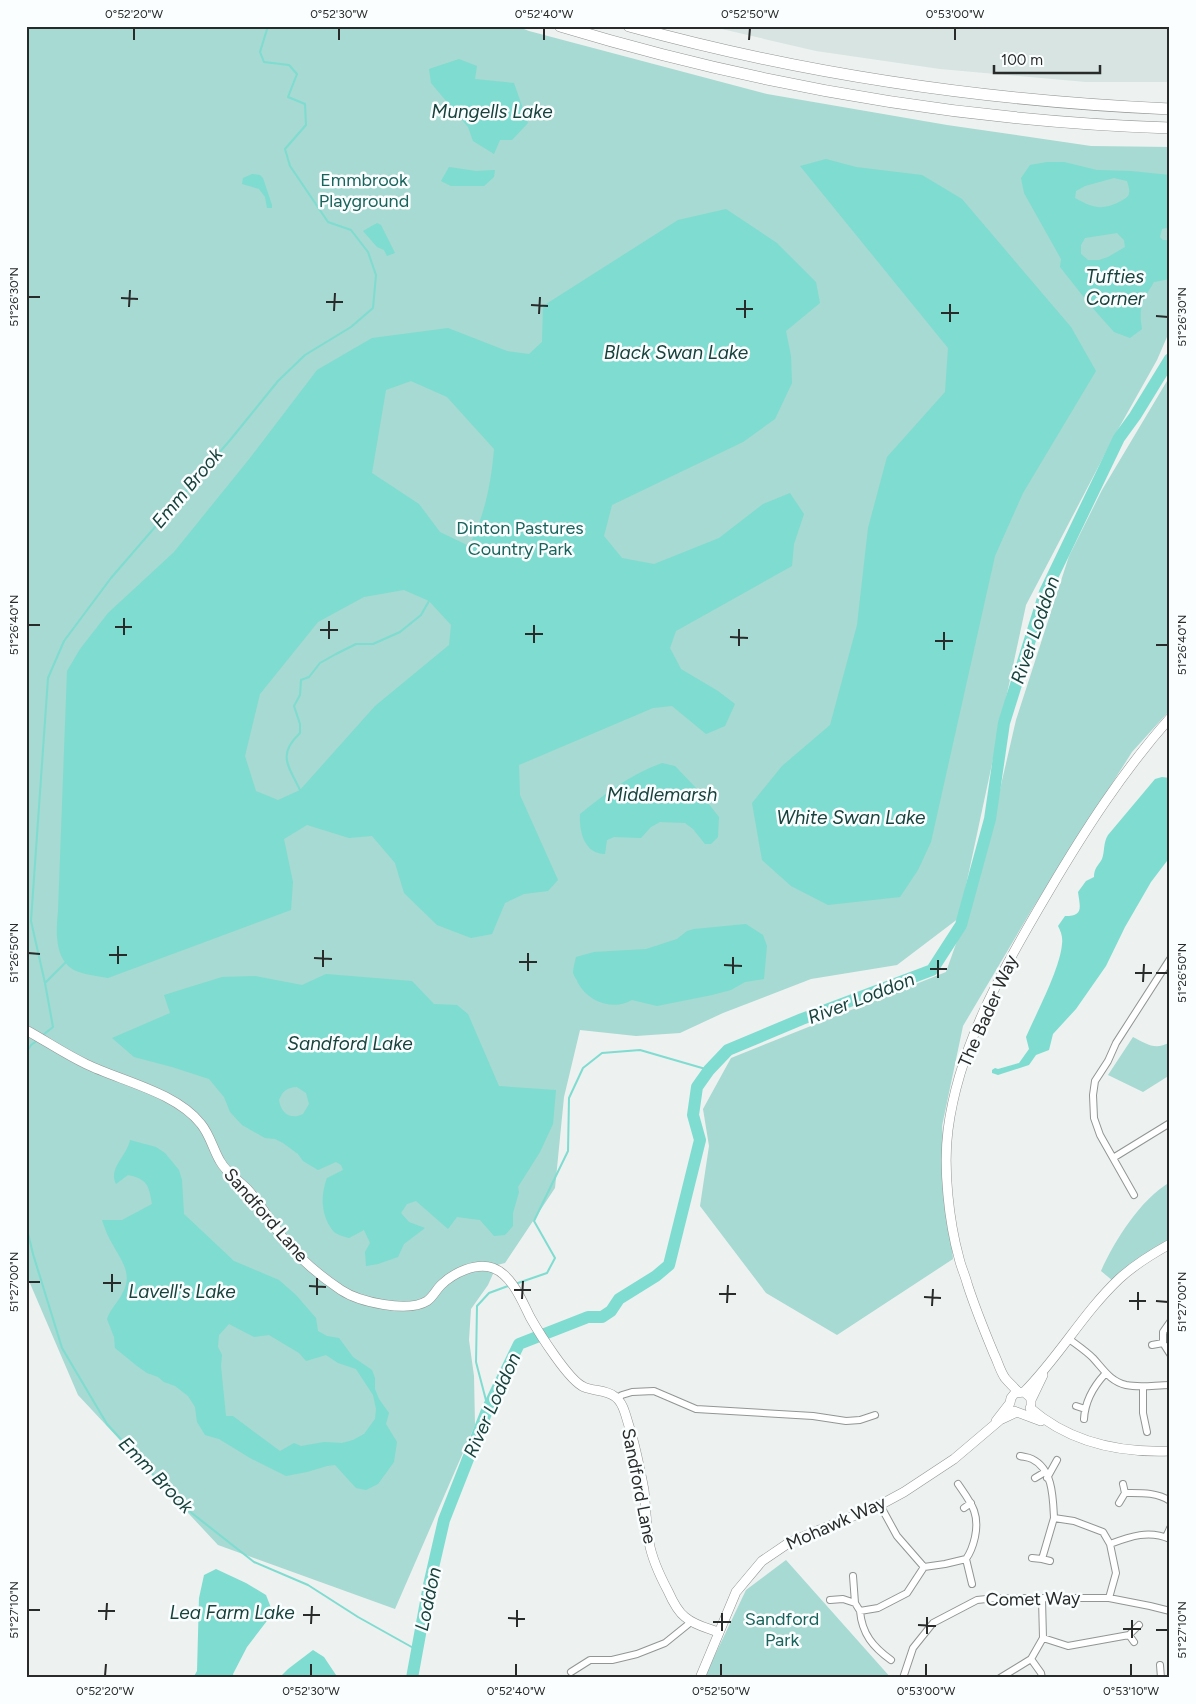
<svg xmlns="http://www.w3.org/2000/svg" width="1196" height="1704" viewBox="0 0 1196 1704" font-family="Figtree,sans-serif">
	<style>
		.built { fill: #d7e4e2 }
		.green { fill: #a6dad2 }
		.water { fill: #7fdcd0; fill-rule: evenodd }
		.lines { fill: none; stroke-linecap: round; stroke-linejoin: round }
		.stream { stroke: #7fdcd0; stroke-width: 2 }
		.river { stroke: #7fdcd0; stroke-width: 12 }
		.street-casing { stroke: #919594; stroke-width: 8 }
		.secondary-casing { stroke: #919594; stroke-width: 10 }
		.highway-casing { stroke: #919594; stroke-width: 12 }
		.street { stroke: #fff; stroke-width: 6 }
		.secondary { stroke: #fff; stroke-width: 9 }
		.highway { stroke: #fff; stroke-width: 11 }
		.ticks { fill: none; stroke: #292a2a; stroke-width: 2 }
		.labels { text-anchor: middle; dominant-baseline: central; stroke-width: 5; stroke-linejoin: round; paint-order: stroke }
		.park-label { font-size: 18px; fill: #18645c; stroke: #fafefe }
		.street-label { font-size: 18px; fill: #292a2a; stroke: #fafefe }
		.water-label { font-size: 19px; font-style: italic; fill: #17423d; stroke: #fafefe }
		.neatline { fill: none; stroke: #292a2a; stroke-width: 2 }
		.ticks-label { font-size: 12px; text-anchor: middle; fill: #292a2a }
	</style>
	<rect width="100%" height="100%" fill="#edf1f0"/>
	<!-- built -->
	<path class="built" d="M709,26H1170V82H1086L940,69L816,51Z"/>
	<!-- green -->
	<path class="green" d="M26,26H516L529,31L767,94L947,125L1091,146L1170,147V330L1157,360L1116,433L1026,605L959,918L897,965L811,979L723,1013L680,1033L636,1036L580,1030L564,1097L555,1188L505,1263L497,1265L488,1285L471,1309L469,1340L474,1376L475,1425L395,1609L218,1545L78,1395L26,1274Z
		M1170,376V710L1132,752L1031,911L963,1026L942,1126L953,1259L837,1335L766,1293L700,1206L709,1146L703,1109L731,1058L946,972L980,876L1016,720L1069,556L1102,490Z
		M1133,1037C1147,1044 1155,1051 1170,1042V1075L1143,1092L1108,1075Z
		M1170,1182V1240L1113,1281L1101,1271C1115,1240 1140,1200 1170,1182Z
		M786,1560L891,1678H704L746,1590Z"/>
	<!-- water -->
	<path class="water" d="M459,59L477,66L475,79L514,83L528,123L512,140H500L494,154L473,141L468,127L431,83L429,69Z
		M826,159L856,167L922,175L962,199L1071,327L1096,371L1023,493L995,556L931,842L918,870L900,897L828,905L791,886L762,860L752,803L782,766L830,725L857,625L868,528L887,457L945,392L948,348L800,166Z
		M1047,162H1064L1097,170L1131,171L1170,175V230L1166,228L1162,229L1160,237L1163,240H1167L1170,234V279L1154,282C1143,300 1138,307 1142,329L1130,338L1114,332L1090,305L1060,267L1061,259L1024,193L1021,178L1030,165ZM1114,178L1127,181C1128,184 1130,190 1129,193C1129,197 1124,199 1121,201C1102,211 1093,208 1075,198L1076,191L1085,186ZM1117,233L1124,240L1125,247L1108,257L1099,260H1088L1081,254V245L1085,238Z
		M449,167L476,171L495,170L494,177L484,186H451L441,181Z
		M252,174L260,175L263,178L272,205V208H267L265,197L259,189L242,184L243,178Z
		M726,209L777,243L816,282L820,303L786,331L791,356L792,383L775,419L743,442L612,505L604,536L622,558L654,564L719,538L763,504L790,493L804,514L794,544L792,566L676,631L670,648L681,669L718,691L735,704L725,726L706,734L672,706L653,708L519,765L520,795L558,880L548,891L524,894L505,903L492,934L471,938L437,925L404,893L395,863L372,836L349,838L307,825L284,839L293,882L291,910L108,978C98,976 86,975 76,971C54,961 56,931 58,911L67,671L80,649L108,613L174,552L250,458L317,370L372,338L448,328L507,351L529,354L542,342L543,306L678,220ZM411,381L447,397L494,449C491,484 485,515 469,546L440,532L419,504L372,473L386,390ZM404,590L429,601L451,625L449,645L375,706L300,790L278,800L256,791L245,756L260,694L318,622L364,597Z
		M377,223L381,225L395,253L387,256L384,250L377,247L363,231Z
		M662,763L675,766L697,789L719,817L718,837L711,844H705L693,829L685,823L660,822L651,827L641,838L614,837L607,840L605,854C584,854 579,831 580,814C606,793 631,774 662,763Z
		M1162,777L1170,778V857L1151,882L1125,927L1106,966L1076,1009L1053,1034L1049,1050L1036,1055L1029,1065L998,1075L992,1073V1070L995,1068L998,1069L1019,1063L1029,1049L1026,1037C1036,1014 1060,969 1062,944C1063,937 1061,932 1058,926L1065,916C1084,916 1080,907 1078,892L1086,881L1094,877C1094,868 1098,866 1102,859C1105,851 1103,843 1108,835L1155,779Z
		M746,924L763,935L767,946L764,979L745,982L731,990L712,995L657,1006L632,1000C614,1011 588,1002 578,983C577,980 574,976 573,973C573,968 575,962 576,957L594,952L646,949L677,939L687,931L694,929Z
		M326,974L412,981L434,1004L457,1005L468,1014L499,1086L556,1090L553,1124L540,1152L518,1187L519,1192L513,1213V1226L505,1235L494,1236L480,1220L457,1217L448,1229L416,1201L407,1204L401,1213L409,1222L425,1228L404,1244L398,1257L378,1264L366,1266L365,1252L370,1243L364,1230L349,1238C345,1237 338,1235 334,1232C321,1217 320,1196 327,1178L343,1170L341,1165L336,1162L318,1170L303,1161L298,1154L283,1143L275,1139L265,1138L242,1125L230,1112L224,1097L209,1079L172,1067L134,1057L112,1038L170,1013L164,995L222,977L255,976L302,985ZM297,1087L306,1093L309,1104L303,1114C291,1120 281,1114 279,1100C282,1092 287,1087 297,1087Z
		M130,1140L156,1147L165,1153L179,1170L182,1180L184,1214L234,1261L279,1280L296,1295L316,1318L318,1331L327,1336L339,1338L353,1357L372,1370L375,1378V1389L379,1399L389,1413L386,1424L397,1442L394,1462L378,1484L366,1490L356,1488L335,1465L327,1466L307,1472L286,1476L250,1458L219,1439L205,1435L197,1422L195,1407L188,1396L175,1386L164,1382L158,1377L147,1373L137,1366L115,1348L114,1337L107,1319C112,1306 118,1303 123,1292C133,1274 121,1260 113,1245C108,1237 105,1229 102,1220H122L152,1204C149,1185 147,1179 128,1175L116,1184C108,1168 127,1156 130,1140ZM229,1324L254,1337L269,1335L299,1353L306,1361L326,1355L338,1363L356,1369L373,1395L376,1409L375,1419L364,1434L353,1440L342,1443L324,1442L301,1446L294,1443L280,1451L233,1416H226L221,1366L222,1355L218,1347L219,1335Z
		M216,1569L246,1583L266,1595L273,1613L247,1647L233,1674L234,1678H193L197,1671L199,1598L204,1575Z
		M313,1650L324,1657L338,1678H279L288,1669Z"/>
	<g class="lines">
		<!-- stream -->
		<path class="stream" d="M300,790C288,765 277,755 300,733V724L294,706L300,695L301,680L309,677L320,663L336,654L356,644H373L400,632L421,615L429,601
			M46,982L65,963
			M43,1035L53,1027L45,983L31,921L48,678L64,641L111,578L231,439L278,381L305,355L351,327L373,308L376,275L368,252L351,230L328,222L290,166L285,149L306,125L305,104L288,97L297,74L289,65L264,62L260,52L268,26
			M26,1053L31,1045L38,1040
			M26,1225L33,1254L62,1348L107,1424L179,1503L254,1562L308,1585L358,1617L417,1650
			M515,1284L547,1273L555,1258L534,1221L568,1151L569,1098L583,1068L602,1053L640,1050L709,1070
			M488,1408L476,1362L477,1306L489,1293L508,1286"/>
		<!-- river -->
		<path class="river" d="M412,1678L429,1585L444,1520L488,1408L519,1344L588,1317H602L611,1311L619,1299L656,1276L669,1265L700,1140L693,1115L697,1087L709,1070L728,1050L802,1019L932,970L961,925L990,819L1004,723L1045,592L1119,438L1135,416L1170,359"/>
		<defs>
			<path id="street" d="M1113,1158L1170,1123
				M1134,1195L1100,1135L1094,1118L1093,1095L1095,1081L1108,1061L1116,1043L1170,959
				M1069,1339C1077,1345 1086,1351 1093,1358C1104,1370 1110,1381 1126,1385C1141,1388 1155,1385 1170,1385
				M1163,1343V1332L1170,1322
				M1152,1345L1163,1343L1170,1354
				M1143,1387V1413L1147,1432
				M617,1398L622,1395L632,1392L654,1391L696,1409L813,1416L846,1421L860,1420L875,1415
				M1076,1406L1085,1409
				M1084,1419C1085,1401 1093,1387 1105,1374
				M1020,1456C1024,1457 1028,1457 1032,1459C1053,1469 1053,1498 1054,1518L1074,1521L1103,1532L1110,1544L1116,1573L1109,1598
				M1035,1478L1045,1472
				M1047,1478L1057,1460
				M1123,1484L1125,1493
				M1119,1503L1125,1493C1140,1493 1157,1492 1170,1501
				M880,1505L897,1536L924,1567L945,1564L966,1559C971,1552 973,1546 975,1537C980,1513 971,1503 958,1484
				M964,1508L971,1503
				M1166,1537L1170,1528
				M1110,1544C1131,1536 1149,1530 1170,1539
				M1032,1558L1042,1559L1054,1518
				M966,1559L972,1584
				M1042,1559L1050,1561
				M853,1576L855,1603
				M830,1600L843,1599L855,1603L860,1611L878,1608L907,1593L924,1567
				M860,1611C862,1634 873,1647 891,1660
				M1129,1635L1139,1625
				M1043,1638L1068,1646L1129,1635L1134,1642
				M1031,1659L1041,1673L1042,1678
				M1160,1665L1161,1678
				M571,1672L590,1660H612L637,1654L665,1643L691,1622
				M903,1678L913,1648L933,1623L977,1600L996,1598H1109L1150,1606L1170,1611
				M1000,1678L1031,1659L1043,1638L1042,1599"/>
			<path id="secondary" d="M26,1030C46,1041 65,1054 86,1064C121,1081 176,1092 201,1124C210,1135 213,1149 220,1161C227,1174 240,1181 249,1191C262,1206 271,1223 283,1238C299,1258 320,1276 341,1290C359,1302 408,1313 427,1301C433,1297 436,1290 441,1285C453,1273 476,1262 493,1268C512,1275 522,1301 530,1317C539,1333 569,1381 584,1387C593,1391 606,1390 614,1396C624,1402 626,1418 630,1429C636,1449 640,1469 644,1490C646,1507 646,1525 649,1542C652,1559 660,1576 668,1591C672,1600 677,1611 685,1617C694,1625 707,1628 718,1632
				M1018,1392C1014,1387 1009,1383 1005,1378C1000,1371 998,1362 994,1354C984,1330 975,1308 967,1283C965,1275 961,1267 959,1258C949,1222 943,1168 948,1130C959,1044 1005,965 1049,891C1085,830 1123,771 1170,718
				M1024,1392C1059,1357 1083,1313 1119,1279C1134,1265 1152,1254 1170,1244
				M1031,1404V1400L1043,1375
				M1030,1408C1069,1442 1118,1453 1170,1451
				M1014,1411L1041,1421
				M996,1421L1010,1403L1011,1398L1015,1393L1024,1392L1030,1397L1031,1400
				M700,1678L736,1592L762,1561L790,1542L880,1505L904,1492L954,1459L1000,1420L1017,1412"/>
			<path id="highway" d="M560,26C758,86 963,121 1170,128
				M629,26C806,75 987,101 1170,109"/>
		</defs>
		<!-- street casing -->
		<use href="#street" class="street-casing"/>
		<!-- secondary casing -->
		<use href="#secondary" class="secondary-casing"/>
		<!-- highway casing -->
		<use href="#highway" class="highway-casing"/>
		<!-- street -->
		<use href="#street" class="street"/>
		<!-- secondary -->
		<use href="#secondary" class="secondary"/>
		<!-- highway -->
		<use href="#highway" class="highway"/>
	</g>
	<!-- ticks -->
	<path class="ticks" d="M134,40V28M339,40V28M544,40V28M749,40L750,28M955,40V28M28,297H40M121,298L138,299M326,302H343M531,305L548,306M129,307L130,290M736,309H753M334,311L335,293M941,313H959M539,314L540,297M1156,316L1168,317M745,318V300M950,322V304M28,625H40M115,627H132M320,630H338M525,634H543M124,635V618M730,637L748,638M329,639V621M935,641H953M534,643V625M1156,645H1168M739,646V629M944,650V632M28,953L40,954M109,955H127M314,958L332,959M519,962H537M118,964V946M724,965L742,966M323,967V950M930,969H947M528,971V953M1135,973H1152M1156,973H1168M733,974V957M938,978V960M1143,982L1144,964M28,1282H40M103,1283H121M309,1286L326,1287M514,1290H531M112,1292V1274M719,1294H736M317,1295V1278M924,1297L941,1298M522,1299L523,1281M1129,1301H1146M1156,1301L1168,1302M727,1303L728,1285M932,1306L933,1289M1138,1310V1292M28,1610H40M98,1611H115M303,1615H320M508,1618L525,1619M106,1620L107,1603M713,1622H731M311,1624L312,1606M918,1625L936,1626M517,1627V1610M1123,1629H1141M1156,1630H1168M722,1631V1613M927,1634V1617M1132,1638V1620M105,1676L106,1664M311,1676V1664M516,1676V1664M721,1676V1664M926,1676V1664M1131,1676V1664"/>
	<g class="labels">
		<!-- park labels -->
		<g class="park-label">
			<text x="364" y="180">Emmbrook<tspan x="364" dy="21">Playground</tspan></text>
			<text x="520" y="528">Dinton Pastures<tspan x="520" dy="21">Country Park</tspan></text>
			<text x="782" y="1619">Sandford<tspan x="782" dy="21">Park</tspan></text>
		</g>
		<!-- street labels -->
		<g class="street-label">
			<text transform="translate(988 1011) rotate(-66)">The Bader Way</text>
			<text transform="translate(266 1215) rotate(49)">Sandford Lane</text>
			<text transform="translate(639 1486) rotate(79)">Sandford Lane</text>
			<text transform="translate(836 1523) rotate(-24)">Mohawk Way</text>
			<text transform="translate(1033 1599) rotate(-1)">Comet Way</text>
		</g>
		<!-- water labels -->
		<g class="water-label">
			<text x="492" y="111">Mungells Lake</text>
			<text x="1115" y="276">Tufties<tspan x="1115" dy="22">Corner</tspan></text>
			<text x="676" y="352">Black Swan Lake</text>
			<text transform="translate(187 488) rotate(-50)">Emm Brook</text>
			<text transform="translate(1035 630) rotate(-71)">River Loddon</text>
			<text x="662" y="794">Middlemarsh</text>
			<text x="851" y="817">White Swan Lake</text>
			<text transform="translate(861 998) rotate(-21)">River Loddon</text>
			<text x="350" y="1043">Sandford Lake</text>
			<text x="182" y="1291">Lavell's Lake</text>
			<text transform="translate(492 1405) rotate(-66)">River Loddon</text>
			<text transform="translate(156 1475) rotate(46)">Emm Brook</text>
			<text transform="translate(428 1599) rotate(-78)">Loddon</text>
			<text x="232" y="1612">Lea Farm Lake</text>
		</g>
	</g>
	<!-- border -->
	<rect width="1196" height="1704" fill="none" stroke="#fafefe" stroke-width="55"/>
	<!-- scale -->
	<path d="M994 65v8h106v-8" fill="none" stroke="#292a2a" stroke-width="2.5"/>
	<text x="1001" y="65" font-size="15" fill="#292a2a" stroke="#fafefe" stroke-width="4" paint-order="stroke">100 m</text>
	<rect x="28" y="28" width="1140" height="1648" class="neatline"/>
	<g class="ticks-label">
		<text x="134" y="18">0°52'20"W</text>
		<text x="339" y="18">0°52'30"W</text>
		<text x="544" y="18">0°52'40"W</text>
		<text x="750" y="18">0°52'50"W</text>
		<text x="955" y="18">0°53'00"W</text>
		<text transform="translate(14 297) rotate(-90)" y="4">51°26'30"N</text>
		<text transform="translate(1182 317) rotate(-90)" y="4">51°26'30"N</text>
		<text transform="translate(14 625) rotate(-90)" y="4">51°26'40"N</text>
		<text transform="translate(1182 645) rotate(-90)" y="4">51°26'40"N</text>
		<text transform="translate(14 953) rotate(-90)" y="4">51°26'50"N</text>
		<text transform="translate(1182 973) rotate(-90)" y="4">51°26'50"N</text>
		<text transform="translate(14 1282) rotate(-90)" y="4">51°27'00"N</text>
		<text transform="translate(1182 1302) rotate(-90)" y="4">51°27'00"N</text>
		<text transform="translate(14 1610) rotate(-90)" y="4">51°27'10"N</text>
		<text transform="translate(1182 1630) rotate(-90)" y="4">51°27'10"N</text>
		<text x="105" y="1695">0°52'20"W</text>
		<text x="311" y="1695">0°52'30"W</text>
		<text x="516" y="1695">0°52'40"W</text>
		<text x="721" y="1695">0°52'50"W</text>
		<text x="926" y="1695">0°53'00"W</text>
		<text x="1131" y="1695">0°53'10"W</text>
	</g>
</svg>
